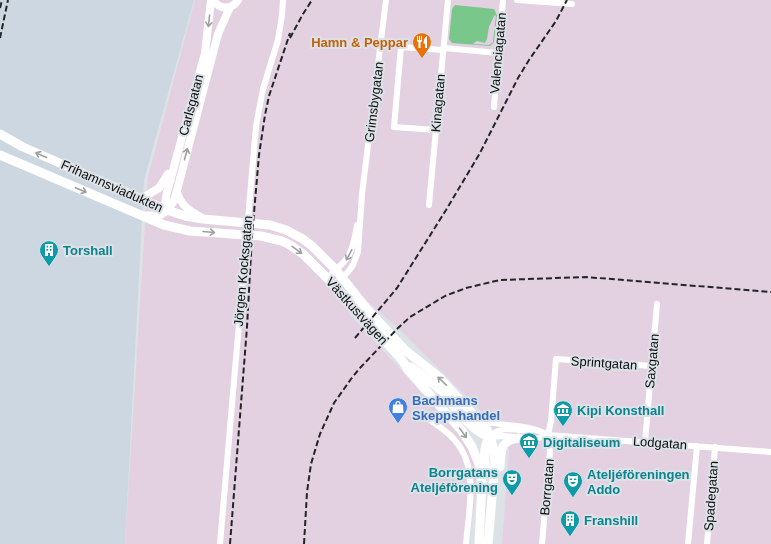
<svg xmlns="http://www.w3.org/2000/svg" width="771" height="544" viewBox="0 0 771 544" font-family="Helvetica,sans-serif">
	<style>
		.built { fill: #cdd7e2 }
		.industrial { fill: #e3d1e1 }
		.green { fill: #7ac78b; fill-rule: evenodd }
		.lines { fill: none; stroke-linecap: round; stroke-linejoin: round }
		.minor { stroke: #fff; stroke-width: 6 }
		.tertiary { stroke: #fff; stroke-width: 8 }
		.secondary { stroke: #fff; stroke-width: 9 }
		.rail { stroke: #232527; stroke-width: 2; stroke-dasharray: 6 3; stroke-linecap: butt }
		.oneway { stroke: #9e9f9f }
		.labels { text-anchor: middle; dominant-baseline: central; stroke-width: 4; stroke-linejoin: round; paint-order: stroke }
		.food-label { font-size: 13px; font-weight: bold; fill: #c56008; stroke: #dde2e7; text-anchor: end }
		.street-label { font-size: 13px; fill: #0c0e10; stroke: #dde2e7 }
		.culture-label { font-size: 13px; font-weight: bold; fill: #0d838f; stroke: #dde2e7; text-anchor: start }
		.shop-label { font-size: 13px; font-weight: bold; fill: #366cbe; stroke: #dde2e7; text-anchor: start }
	</style>
	<rect width="100%" height="100%" fill="#dde2e7"/>
	<!-- built -->
	<path class="built" d="M0,0H194L144,180L125,544H0Z"/>
	<!-- industrial -->
	<path class="industrial" d="M195,0H771V544H502L509,450L481,411L398,328L342,279L349,314L459,432L477,459L475,499L469,544H125L148,177Z"/>
	<!-- green -->
	<path class="green" d="M455,5L494,9L497,15L494,42L490,46L452,43L449,39L452,9ZM496,15L493,42L489,45L473,44L477,41L485,43L487,39L489,27L494,16Z"/>
	<g class="lines">
		<!-- minor -->
		<path class="minor" d="M517,0L572,4
			M444,48L498,53
			M494,107L503,0
			M436,130L394,127L401,47L443,50
			M429,205L448,0
			M327,278C350,258 352,255 357,225
			M334,285L348,272L353,265L358,252L362,194L386,0
			M430,420C435,424 441,427 445,431C482,459 469,505 466,544
			M480,420C504,428 524,422 548,435
			M490,437L504,436L536,439L548,435L771,452
			M490,437C500,425 516,430 530,431
			M645,442L657,304
			M220,544L256,126L263,89L278,40L282,15L283,0
			M542,544L550,451L548,435L551,421L556,359L651,366
			M688,544L697,446
			M707,544L715,447"/>
		<!-- tertiary -->
		<path class="tertiary" d="M213,0C220,10 232,10 238,0
			M177,192C181,206 190,211 202,218
			M141,199L159,188L168,174
			M167,210L165,206L166,196L205,53L211,0
			M167,210L172,204L175,198L218,34L230,7"/>
		<!-- secondary -->
		<path class="secondary" d="M0,134L23,147L167,210L185,216L203,219L270,225L286,230L303,239L312,246L336,270L367,309L405,350L440,378L447,386L486,428L493,446L495,462L488,544
			M0,155L164,225L190,231L261,236L282,241L290,245L303,254L327,278L402,360L408,370L462,431L472,447L479,464L482,482L479,544
			M145,216H158L167,210
			M411,367C420,374 430,381 438,388C454,404 468,430 490,437
			M500,467C501,451 500,440 519,438
			M486,472C485,459 482,448 490,437"/>
		<!-- rail -->
		<path class="rail" d="M0,8L2,0
			M0,38L8,0
			M290,38L303,14L312,0
			M355,338L397,288L446,210L480,153L518,78L529,60L556,21L567,0
			M230,544L247,327L252,236L259,155L265,115L269,96L290,33
			M304,544L307,492L311,464L320,434L334,403L351,379L359,369L398,328L410,317L445,296L466,288L500,280L586,277L771,292"/>
	</g>
	<!-- one-way arrows -->
	<defs><path id="oneway-shaft" d="M-6 0H5M1.5-3L5.5 0L1.5 3" fill="none" stroke-width="1.6" stroke-linecap="round" stroke-linejoin="round"/></defs>
	<g class="oneway">
		<use href="#oneway-shaft" transform="translate(209 21) rotate(96)"/>
		<use href="#oneway-shaft" transform="translate(186 154) rotate(-75)"/>
		<use href="#oneway-shaft" transform="translate(41 155) rotate(-156)"/>
		<use href="#oneway-shaft" transform="translate(81 190) rotate(23)"/>
		<use href="#oneway-shaft" transform="translate(209 232) rotate(5)"/>
		<use href="#oneway-shaft" transform="translate(297 250) rotate(36)"/>
		<use href="#oneway-shaft" transform="translate(349 255) rotate(118)"/>
		<use href="#oneway-shaft" transform="translate(442 381) rotate(-136)"/>
		<use href="#oneway-shaft" transform="translate(463 433) rotate(54)"/>
	</g>
	<!-- icons -->
	<defs>
		<symbol id="restaurant-pin" viewBox="-11 -11 22 30"><path d="M0 17L-7.5 6A9.5 9.5 0 1 1 7.5 6Z" fill="#e8710a" stroke="#dde2e7"/><path d="M-5-6h1v4h1v-4h1v4h1v-4h1v5L-1.5 .5V6h-2V.5L-5-1ZM5-6V6H3V1.5H1.5Q1.5-4 5-6Z" fill="#fff"/></symbol>
		<symbol id="building-pin" viewBox="-11 -11 22 30"><path d="M0 17L-7.5 6A9.5 9.5 0 1 1 7.5 6Z" fill="#0f9aa8" stroke="#dde2e7"/><path d="M-4-6H4V6H1V3H-1V6H-4ZM-2.5-4.3h1.7v1.8h-1.7ZM.8-4.3h1.7v1.8H.8ZM-2.5-1h1.7V.8h-1.7ZM.8-1h1.7V.8H.8Z" fill="#fff"/></symbol>
		<symbol id="shop-pin" viewBox="-11 -11 22 30"><path d="M0 17L-7.5 6A9.5 9.5 0 1 1 7.5 6Z" fill="#3f7fe0" stroke="#dde2e7"/><path d="M-5-2.5h2.3a2.7 3.5 0 0 1 5.4 0H5L5.5 6h-11ZM-1.5-2.5h3a1.5 2.3 0 0 0-3 0Z" fill="#fff"/></symbol>
		<symbol id="museum-pin" viewBox="-11 -11 22 30"><path d="M0 17L-7.5 6A9.5 9.5 0 1 1 7.5 6Z" fill="#0f9aa8" stroke="#dde2e7"/><path d="M0-6L6-3V-2H-6V-3ZM-5-1h2V3h-2ZM-1-1h2V3h-2ZM3-1h2V3H3ZM-6 4H6V6H-6Z" fill="#fff"/></symbol>
		<symbol id="theatre-pin" viewBox="-11 -11 22 30"><path d="M0 17L-7.5 6A9.5 9.5 0 1 1 7.5 6Z" fill="#0f9aa8" stroke="#dde2e7"/><path d="M-5-5.5Q0-4 5-5.5V0Q5 5 0 6Q-5 5-5 0ZM-3.3-2.5H-1v1.5H-3.3ZM1-2.5H3.3v1.5H1ZM-2.8 1Q0 5.5 2.8 1Z" fill="#fff"/></symbol>
	</defs>
	<g fill-rule="evenodd">
		<use href="#restaurant-pin" x="411" y="31" width="22" height="30"/>
		<use href="#building-pin" x="38" y="239" width="22" height="30"/>
		<use href="#shop-pin" x="387" y="396" width="22" height="30"/>
		<use href="#museum-pin" x="552" y="399" width="22" height="30"/>
		<use href="#museum-pin" x="518" y="431" width="22" height="30"/>
		<use href="#theatre-pin" x="501" y="468" width="22" height="30"/>
		<use href="#theatre-pin" x="562" y="470" width="22" height="30"/>
		<use href="#building-pin" x="559" y="509" width="22" height="30"/>
	</g>
	<g class="labels">
		<!-- food labels -->
		<g class="food-label">
			<text x="408" y="42">Hamn &amp; Peppar</text>
		</g>
		<!-- street labels -->
		<g class="street-label">
			<text transform="translate(498 53) rotate(-85)">Valenciagatan</text>
			<text transform="translate(374 102) rotate(-83)">Grimsbygatan</text>
			<text transform="translate(438 103) rotate(-85)">Kinagatan</text>
			<text transform="translate(191 105) rotate(-75)">Carlsgatan</text>
			<text transform="translate(112 186) rotate(24)">Frihamnsviadukten</text>
			<text transform="translate(243 271) rotate(-85)">Jörgen Kocksgatan</text>
			<text transform="translate(357 311) rotate(48)">Västkustvägen</text>
			<text transform="translate(652 361) rotate(-85)">Saxgatan</text>
			<text transform="translate(604 363) rotate(4)">Sprintgatan</text>
			<text transform="translate(660 443) rotate(4)">Lodgatan</text>
			<text transform="translate(547 487) rotate(-85)">Borrgatan</text>
			<text transform="translate(711 496) rotate(-86)">Spadegatan</text>
		</g>
		<!-- culture labels -->
		<g class="culture-label">
			<text x="63" y="250">Torshall</text>
			<text x="577" y="410">Kipi Konsthall</text>
			<text x="543" y="442">Digitaliseum</text>
			<text x="498" y="472" text-anchor="end">Borrgatans<tspan x="498" dy="15">Ateljéförening</tspan></text>
			<text x="587" y="474">Ateljéföreningen<tspan x="587" dy="15">Addo</tspan></text>
			<text x="584" y="520">Franshill</text>
		</g>
		<!-- shop labels -->
		<g class="shop-label">
			<text x="412" y="400">Bachmans<tspan x="412" dy="15">Skeppshandel</tspan></text>
		</g>
	</g>
</svg>
